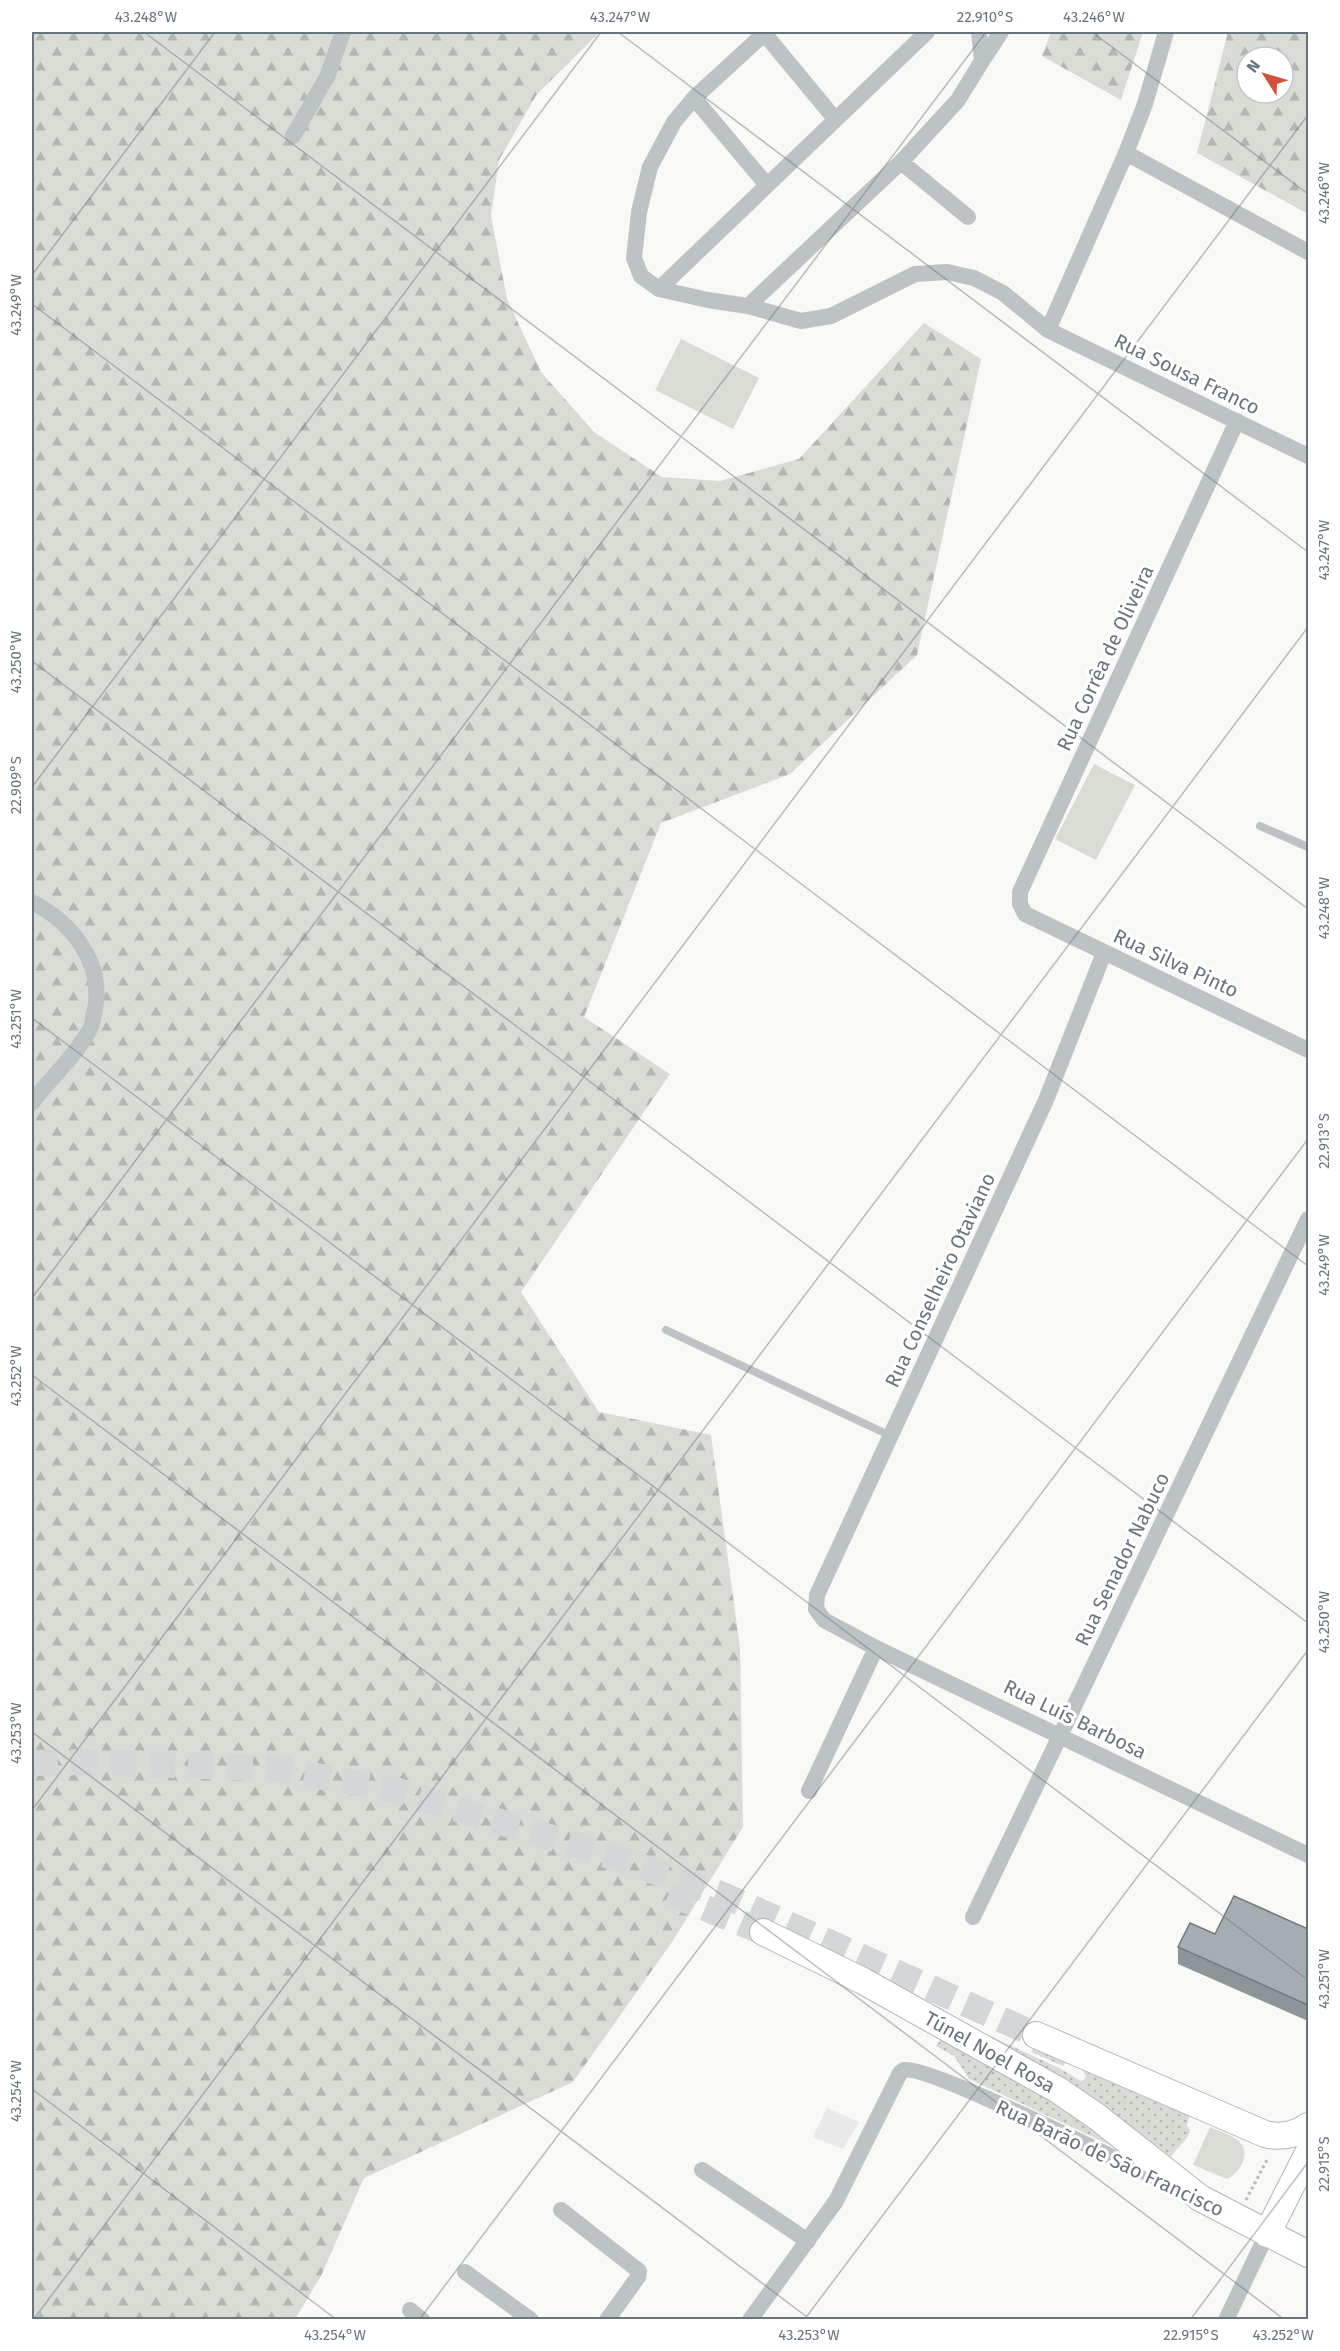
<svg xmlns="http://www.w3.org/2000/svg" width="1340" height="2351" viewBox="0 0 1340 2351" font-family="'Fira Sans',sans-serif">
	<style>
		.built { fill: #e9e9e9 }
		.grass { fill: url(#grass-dots) }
		.forest { fill: url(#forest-firs); fill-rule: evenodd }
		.pitch { fill: #d8dcd5 }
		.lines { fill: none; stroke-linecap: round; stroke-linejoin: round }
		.primary-tunnel { stroke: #d4d7d7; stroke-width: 26; stroke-dasharray: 26 13; stroke-linecap: butt }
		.primary-casing { stroke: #b1b7b9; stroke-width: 28 }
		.path { stroke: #b8bcbe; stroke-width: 3; stroke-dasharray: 3 3; stroke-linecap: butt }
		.service { stroke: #bdc2c5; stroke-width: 8 }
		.minor { stroke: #bdc2c5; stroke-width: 16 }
		.primary { stroke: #fff; stroke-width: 26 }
		.wall { fill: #8e9599 }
		.building { fill: #a5adb2; stroke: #74797d; stroke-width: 1.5 }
		.ticks { fill: none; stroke: #66757d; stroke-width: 1.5; stroke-opacity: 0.45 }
		.labels { text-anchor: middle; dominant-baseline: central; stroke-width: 6; stroke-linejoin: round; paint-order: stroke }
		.street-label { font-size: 20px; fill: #66757d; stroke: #fff }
		.neatline { fill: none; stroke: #66757d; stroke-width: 2 }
		.ticks-label { font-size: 15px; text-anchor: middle; fill: #66757d }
	</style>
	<defs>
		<pattern id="grass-dots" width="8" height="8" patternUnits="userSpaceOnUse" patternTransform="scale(1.5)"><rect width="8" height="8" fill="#d8dcd5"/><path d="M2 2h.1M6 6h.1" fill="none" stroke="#b3b7b2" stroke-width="1.8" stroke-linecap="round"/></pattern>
		<pattern id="forest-firs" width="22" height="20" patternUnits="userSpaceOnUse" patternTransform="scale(1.5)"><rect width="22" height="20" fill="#d8dcd5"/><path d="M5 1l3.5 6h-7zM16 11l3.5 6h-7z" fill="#b3b7b2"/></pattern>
	</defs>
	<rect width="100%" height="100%" fill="#f8f8f5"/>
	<!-- built -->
	<path class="built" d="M827,2108L859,2122L843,2149L813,2137Z"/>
	<!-- grass -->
	<path class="grass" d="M960,2022L1061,2069L1081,2081L1084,2080L1086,2077L1082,2069L1065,2063L1063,2066L1031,2052L1037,2045L1191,2110L1187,2125L1190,2130C1187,2142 1177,2147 1171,2157L1104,2106Z
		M942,2037L1068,2108L1125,2152L969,2079L954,2056L936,2046Z"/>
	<!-- forest -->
	<path class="forest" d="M32,32H600L537,94L499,160L491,216L507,299L541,372L594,432L662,477L720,481L799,459L924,323L981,359L917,655L790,774L661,823L584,1017L670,1074L521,1292L599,1412L711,1435L740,1648L743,1827L672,1942L573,2082L364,2178L321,2276L295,2319L32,2320Z
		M1051,32H1143L1121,100L1042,56Z
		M1228,32H1308V214L1197,153ZM1247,57H1283V93H1247Z"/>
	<!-- pitch -->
	<path class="pitch" d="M681,339L759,378L733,429L655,390Z
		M1094,764L1135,785L1096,860L1055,839Z
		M1210,2127C1225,2134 1251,2139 1243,2161C1240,2169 1235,2175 1227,2179L1193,2165Z"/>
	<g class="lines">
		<!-- primary-tunnel -->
		<path class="primary-tunnel" d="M32,1763L80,1762L269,1768L392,1789L598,1852L723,1895L1036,2035
			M669,1893L763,1932"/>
		<defs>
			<path id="primary" d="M763,1932L863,1981L1058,2090L1096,2116L1200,2198L1308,2254
				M1036,2035L1265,2134C1280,2138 1295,2135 1308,2126
				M1267,2234L1308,2153"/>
		</defs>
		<!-- primary casing -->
		<use href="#primary" class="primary-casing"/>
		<!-- path -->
		<path class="path" d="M1246,2200L1268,2158"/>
		<!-- service -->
		<path class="service" d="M1260,826L1308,847
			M666,1330L891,1436"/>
		<!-- minor -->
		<path class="minor" d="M766,32L694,98L674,122L650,167L639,212L634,258L641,276L659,289L708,300L748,306L801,321L831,316L915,274L947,272L974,278L1003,293L1048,330L1308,456
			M764,33L835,119
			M982,61L1001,32
			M694,98L766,184
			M293,136L327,77L343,32
			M1126,153L1145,104L1166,32
			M901,162L968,217
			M659,289L927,32
			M748,306L901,162L958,100L982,61L979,32
			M1048,330L1126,153L1308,252
			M1237,421L1020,892V904L1025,914L1308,1050
			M32,902C71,922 104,962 95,1009C93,1016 93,1025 89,1031C74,1058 50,1078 32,1103
			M1104,953L1046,1100L817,1595L816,1609L824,1620L876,1648L1308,1855
			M809,1791L876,1648
			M973,1917L1308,1219
			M702,2170L808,2241
			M561,2210L639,2271L638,2277L607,2320
			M465,2272L531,2320
			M410,2310L422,2320
			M750,2320L836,2201L900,2073L904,2070C928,2064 1134,2169 1172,2185
			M1226,2320L1267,2234"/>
		<!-- primary -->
		<use href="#primary" class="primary"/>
	</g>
	<!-- wall -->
	<path class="wall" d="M1308,1929V2021L1178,1964V1947Z"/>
	<!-- building -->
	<path class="building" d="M1234,1896L1308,1929V2005L1178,1947L1190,1923L1215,1934Z"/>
	<!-- ticks -->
	<path class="ticks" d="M144,32L1308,909M618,32L1308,552M1092,32L1308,194M32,275L215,32M32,304L1308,1266M32,661L1308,1623M32,787L601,32M32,1018L1308,1980M32,1298L986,32M32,1375L1285,2320M32,1732L811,2320M32,1810L1308,115M32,2089L337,2320M33,2320L1308,627M419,2320L1308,1139M804,2320L1308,1650M1190,2320L1308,2162"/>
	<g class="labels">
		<!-- street labels -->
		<g class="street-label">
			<text transform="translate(1187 374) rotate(26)">Rua Sousa Franco</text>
			<text transform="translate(1105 658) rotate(-65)">Rua Corrêa de Oliveira</text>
			<text transform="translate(1176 963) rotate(25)">Rua Silva Pinto</text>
			<text transform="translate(940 1280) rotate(-65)">Rua Conselheiro Otaviano</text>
			<text transform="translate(1122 1559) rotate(-64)">Rua Senador Nabuco</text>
			<text transform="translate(1075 1719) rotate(26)">Rua Luís Barbosa</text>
			<text transform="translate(990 2052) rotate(29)">Túnel Noel Rosa</text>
			<text transform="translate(1110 2158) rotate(25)">Rua Barão de São Francisco</text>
		</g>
	</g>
	<!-- border -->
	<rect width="1340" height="2351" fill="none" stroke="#ffffff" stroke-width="66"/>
	<!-- north arrow -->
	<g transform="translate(1265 75) rotate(307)"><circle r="28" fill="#ffffff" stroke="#c2c8cb" stroke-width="1.5"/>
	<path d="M0-4.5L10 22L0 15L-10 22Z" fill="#d1513c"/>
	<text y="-9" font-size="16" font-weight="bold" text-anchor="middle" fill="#66757d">N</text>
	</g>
	<rect x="33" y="33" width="1274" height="2285" class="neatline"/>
	<g class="ticks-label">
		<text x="146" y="22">43.248°W</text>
		<text x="620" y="22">43.247°W</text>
		<text x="985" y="22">22.910°S</text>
		<text x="1094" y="22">43.246°W</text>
		<text transform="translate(1324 193) rotate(-90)" y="5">43.246°W</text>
		<text transform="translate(16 305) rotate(-90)" y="5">43.249°W</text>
		<text transform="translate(1324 550) rotate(-90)" y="5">43.247°W</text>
		<text transform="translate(16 662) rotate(-90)" y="5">43.250°W</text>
		<text transform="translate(16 785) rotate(-90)" y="5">22.909°S</text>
		<text transform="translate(1324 908) rotate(-90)" y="5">43.248°W</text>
		<text transform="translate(16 1019) rotate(-90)" y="5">43.251°W</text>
		<text transform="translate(1324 1141) rotate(-90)" y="5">22.913°S</text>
		<text transform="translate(1324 1265) rotate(-90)" y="5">43.249°W</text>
		<text transform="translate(16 1376) rotate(-90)" y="5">43.252°W</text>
		<text transform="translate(1324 1622) rotate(-90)" y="5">43.250°W</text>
		<text transform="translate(16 1733) rotate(-90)" y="5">43.253°W</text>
		<text transform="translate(1324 1979) rotate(-90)" y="5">43.251°W</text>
		<text transform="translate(16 2091) rotate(-90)" y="5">43.254°W</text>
		<text transform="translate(1324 2164) rotate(-90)" y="5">22.915°S</text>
		<text x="335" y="2340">43.254°W</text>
		<text x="809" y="2340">43.253°W</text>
		<text x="1191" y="2340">22.915°S</text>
		<text x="1283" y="2340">43.252°W</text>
	</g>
</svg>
